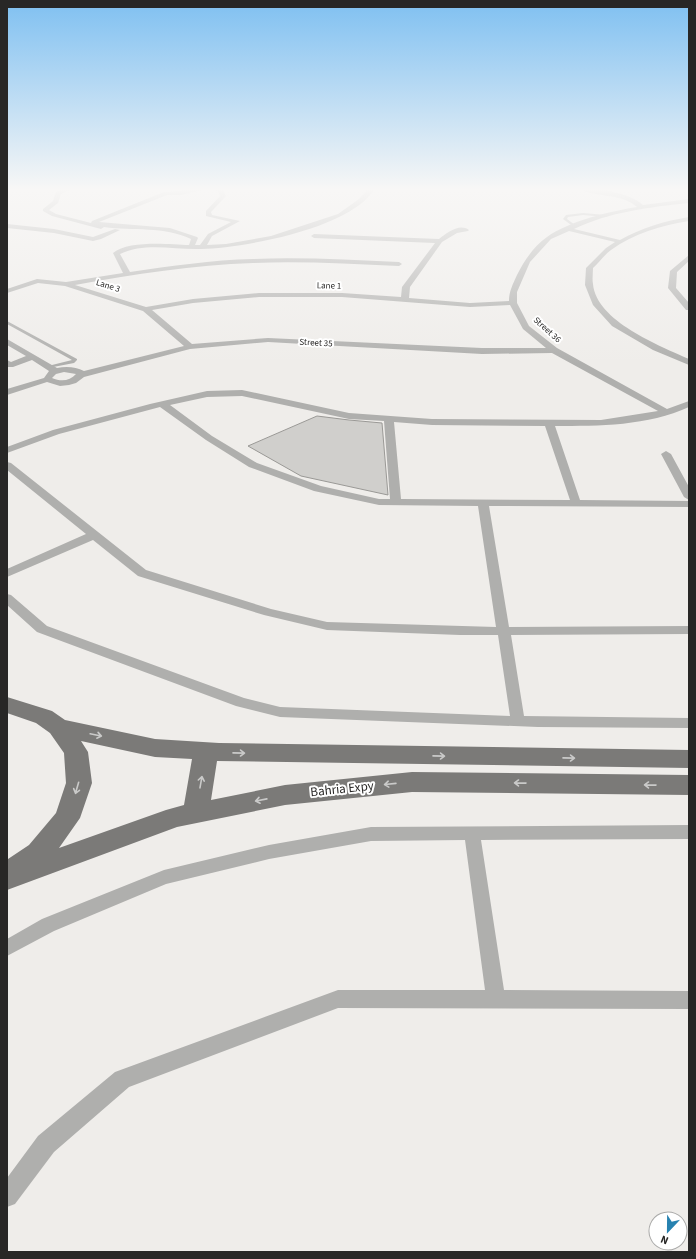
<svg xmlns="http://www.w3.org/2000/svg" width="696" height="1259" viewBox="0 0 696 1259" font-family="'Source Sans 3',sans-serif">
	<style>
		.building { fill: #d0cfcc; stroke: #9a9996 }
		.lines { fill: none; stroke-linecap: round; stroke-linejoin: round }
		.service { fill: #afafad; fill-rule: evenodd }
		.minor { fill: #afafad; fill-rule: evenodd }
		.primary { fill: #7b7a78; fill-rule: evenodd }
		.oneway { stroke: #cacac9 }
		.labels { text-anchor: middle; dominant-baseline: central; stroke-width: 4; stroke-linejoin: round; paint-order: stroke }
		.far-street-label { font-size: 9px; fill: #282726; stroke: #fff }
		.near-street-label { font-size: 13px; fill: #282726; stroke: #fff }
	</style>
	<rect width="100%" height="100%" fill="#efedea"/>
	<!-- building -->
	<path class="building" d="M317,416L349,420L382,423L388,495L301,476L248,446Z"/>
	<g class="lines">
		<!-- service -->
		<path class="service" d="M583,213L606,215L608,216L606,217L583,215L568,217L567,219L575,225L574,227L563,219L566,215Z
			M7,321L77,359V360L74,363L48,368V366L72,360L7,324Z"/>
		<!-- minor -->
		<path class="minor" d="M67,188H74L61,194L58,203L49,210L56,214L91,223L92,221L164,192L182,191L198,188H207L206,189L182,195H167L99,222L170,228L197,237L198,238L195,245H200L208,234L231,222L206,216V211L220,196L218,191L211,188L222,189L226,196L211,212L212,215L240,221L212,236L207,245L226,244L271,236L338,214L359,199L369,188H375C353,228 244,248 201,249C175,250 145,242 120,254L130,272C171,266 212,260 253,259C302,257 351,260 399,262L402,264L399,266C350,264 302,261 253,263C194,265 134,274 75,285L146,307L193,299L259,293H342L401,297L402,287L435,243L314,238L311,236L314,234L439,239C447,233 459,223 469,230L468,231L457,233L442,242L410,287L409,298L470,303L509,301C509,291 513,284 517,275C524,261 534,246 547,237C569,221 611,211 637,207C621,192 590,198 580,188C598,188 630,193 643,205L689,199V203C650,207 609,212 574,229L620,240C641,228 665,221 689,217V221C662,225 633,234 611,250C604,255 599,263 593,268C593,273 592,279 593,284C596,321 660,346 689,359V365L653,350L612,326L593,305L585,285L586,268L606,248L615,242L569,231L551,239L530,262L517,292V303L529,326L557,348L667,409L689,401V407C648,426 599,426 555,426L580,500L689,501V507L489,506L509,627L689,626V634L511,635L524,716L689,718V728L538,727L280,717L236,706L37,632L7,605V594L11,595L47,626L244,698L280,707L510,716L498,635H460L327,630L264,615L138,576L93,540L7,577V569L86,534L7,470V462L11,463L146,570L271,609L327,622L496,627L478,506L379,505L314,491L249,467L206,440L160,407L59,434L7,453V447L53,430L150,404L207,391L242,390L349,413L432,419L601,420L658,411L552,353L482,354L268,342L190,349L84,377L76,383L69,385L60,386L47,382L7,395V389L44,378L49,371L32,360L13,367H7V360L11,362L26,356L7,345V339L57,368C67,366 76,367 84,371L184,346L143,311L65,286L38,283L7,293V289L37,279L66,282L123,273L113,253C128,240 169,244 189,245L191,239C164,226 133,231 104,227L101,229L52,216L43,211V209L53,201L56,192ZM259,297H342L470,307L510,305L523,329L546,348H482L268,338L192,344L152,310L193,303ZM64,372L76,374C70,381 61,382 52,378L56,374ZM242,396L349,419L384,421L390,499H379L321,486L257,463L212,436L170,405L207,397ZM394,422L432,425L545,426L570,500L401,499Z
			M7,224L54,229L93,237L115,229L120,230L101,239L93,241L54,233L7,228Z
			M689,255V261L677,272L676,288L689,303V310H686L668,288L670,271Z
			M666,451L671,454L689,487V500L684,497L661,454Z
			M689,825V839L481,840L504,990L689,991V1009L338,1008L129,1087L54,1152L15,1204L7,1207V1178L38,1136L115,1072L338,990H485L465,840L371,841L269,859L166,884L54,931L7,956V939L42,919L164,870L269,845L371,827Z"/>
		<!-- primary -->
		<path class="primary" d="M7,697L52,711L65,720L155,739L219,743L689,750V768L217,761L211,800L285,785L412,772L689,775V795L412,792L285,805L177,827L7,890V862L8,859L29,845L56,813L66,783L64,753L50,733L36,723L7,713ZM81,741L155,757L192,759L184,805L166,810L59,848L80,818L92,783L88,752Z"/>
	</g>
	<!-- one-way arrows -->
	<defs><path id="oneway-shaft" d="M-6 0H5M1.5-3L5.5 0L1.5 3" fill="none" stroke-width="1.6" stroke-linecap="round" stroke-linejoin="round"/></defs>
	<g class="oneway">
		<use href="#oneway-shaft" transform="translate(96 735) rotate(12)"/>
		<use href="#oneway-shaft" transform="translate(239 753) rotate(1)"/>
		<use href="#oneway-shaft" transform="translate(439 756) rotate(1)"/>
		<use href="#oneway-shaft" transform="translate(569 758) rotate(1)"/>
		<use href="#oneway-shaft" transform="translate(201 782) rotate(-80)"/>
		<use href="#oneway-shaft" transform="translate(520 783) rotate(-179)"/>
		<use href="#oneway-shaft" transform="translate(390 784) rotate(174)"/>
		<use href="#oneway-shaft" transform="translate(650 785) rotate(-179)"/>
		<use href="#oneway-shaft" transform="translate(77 788) rotate(106)"/>
		<use href="#oneway-shaft" transform="translate(261 800) rotate(169)"/>
	</g>
	<!-- sky -->
	<linearGradient id="sky" x2="0" y2="1"><stop stop-color="#7fc0f1"/><stop offset="0.52" stop-color="#f8f7f6"/><stop offset="1" stop-color="#f8f7f6" stop-opacity="0"/></linearGradient>
	<rect width="696" height="364" fill="url(#sky)"/>
	<g class="labels">
		<!-- far-street labels -->
		<g class="far-street-label">
			<text transform="translate(108 286) rotate(17)">Lane 3</text>
			<text transform="translate(329 286) rotate(1)">Lane 1</text>
			<text transform="translate(547 330) rotate(42)">Street 36</text>
			<text transform="translate(316 343) rotate(3)">Street 35</text>
		</g>
		<!-- near-street labels -->
		<g class="near-street-label">
			<text transform="translate(342 789) rotate(-6)">Bahria Expy</text>
		</g>
	</g>
	<!-- border -->
	<rect width="696" height="1259" fill="none" stroke="#282726" stroke-width="16"/>
	<!-- north arrow -->
	<g transform="translate(668 1231) rotate(202)"><circle r="19" fill="#ffffff" stroke="#a9a9a8"/>
	<path d="M0-3L7 15L0 10L-7 15Z" fill="#2782b0"/>
	<text y="-6" font-size="11" font-weight="bold" text-anchor="middle" fill="#282726">N</text>
	</g>
</svg>
